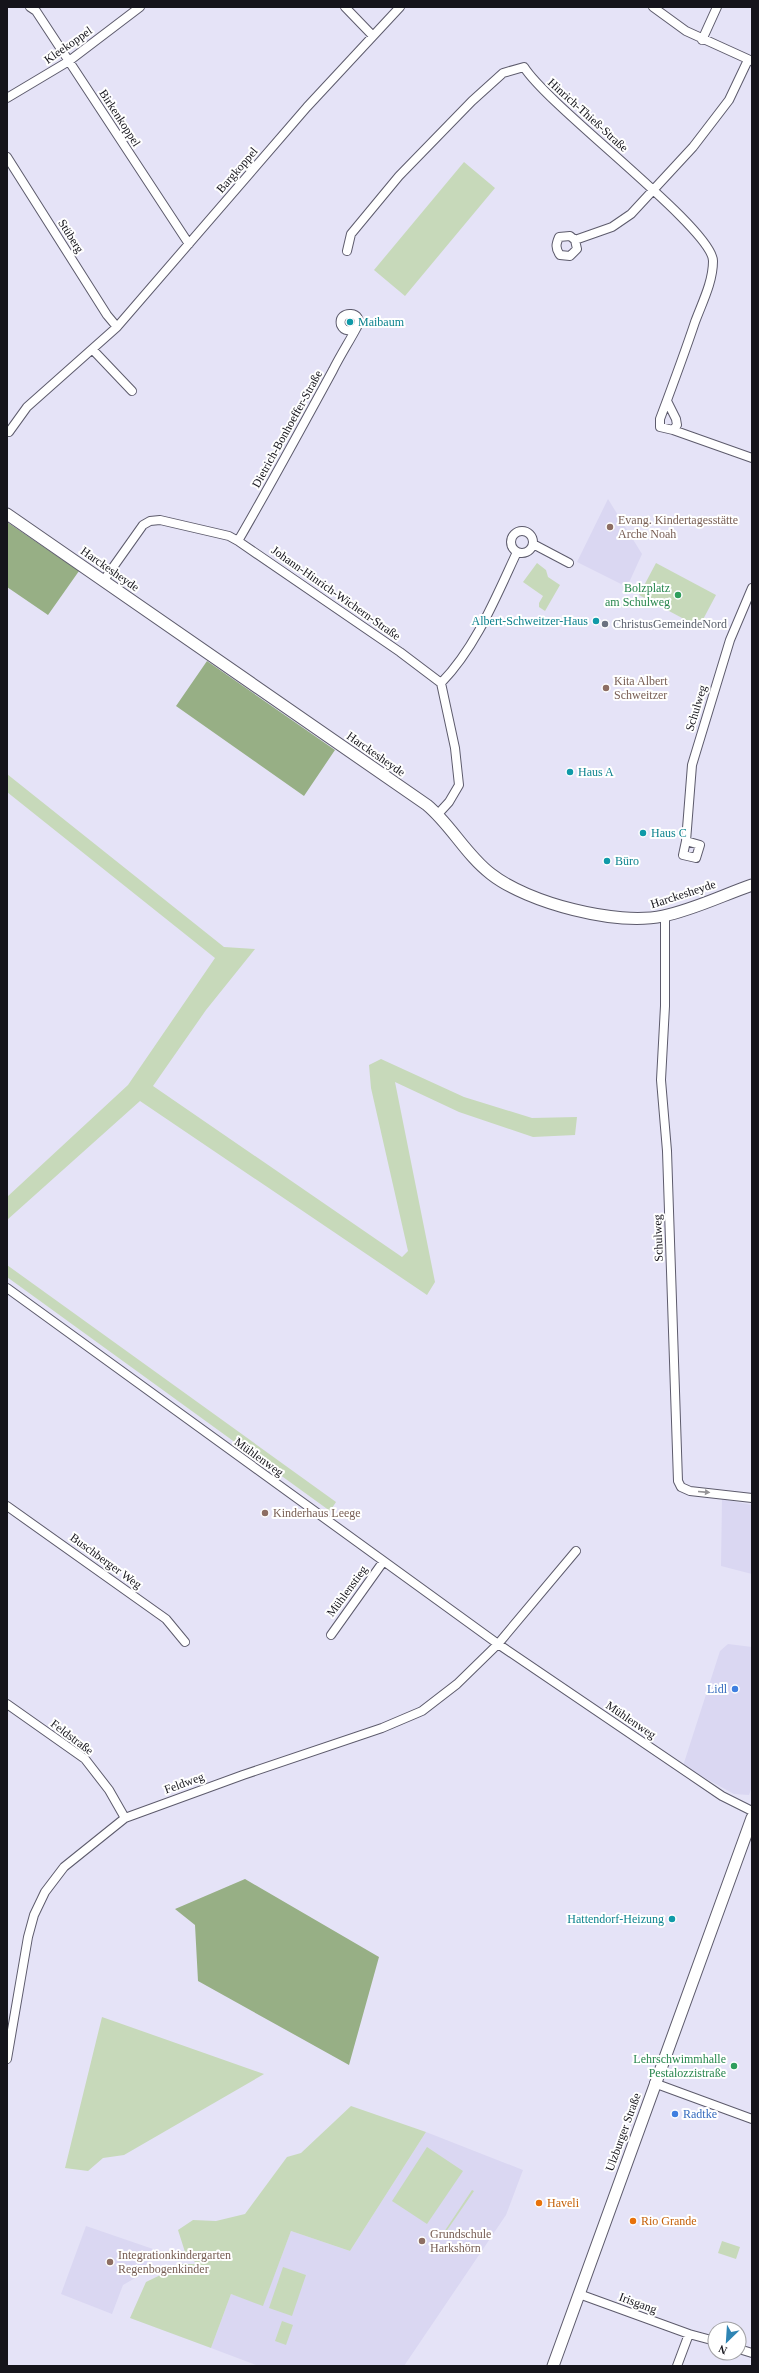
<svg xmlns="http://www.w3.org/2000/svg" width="759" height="2373" viewBox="0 0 759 2373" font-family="Georgia,serif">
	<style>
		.built { fill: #dad7f2 }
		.green { fill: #c7d9ba }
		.forest { fill: #97af85 }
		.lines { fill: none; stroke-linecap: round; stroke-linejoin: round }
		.street-casing { stroke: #5d5b6c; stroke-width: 10 }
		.secondary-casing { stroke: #5d5b6c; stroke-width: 13 }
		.street { stroke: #fff; stroke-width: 8 }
		.secondary { stroke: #fff; stroke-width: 11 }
		.oneway { fill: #969598 }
		.culture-dot { fill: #0f9aa8; stroke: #fff; stroke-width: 1.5 }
		.education-dot { fill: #8d6e63; stroke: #fff; stroke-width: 1.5 }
		.leisure-dot { fill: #2e9e5b; stroke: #fff; stroke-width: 1.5 }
		.worship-dot { fill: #6b7280; stroke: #fff; stroke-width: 1.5 }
		.shop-dot { fill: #3f7fe0; stroke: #fff; stroke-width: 1.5 }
		.food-dot { fill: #e8710a; stroke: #fff; stroke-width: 1.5 }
		.labels { text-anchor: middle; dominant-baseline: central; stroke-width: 4; stroke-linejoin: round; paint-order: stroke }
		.street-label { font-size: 12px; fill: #15141b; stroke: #fff }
		.culture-label { font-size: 12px; fill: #0d838f; stroke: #fff; text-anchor: start }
		.education-label { font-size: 12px; fill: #785e54; stroke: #fff; text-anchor: start }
		.leisure-label { font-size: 12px; fill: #27864d; stroke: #fff; text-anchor: end }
		.worship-label { font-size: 12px; fill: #5b616d; stroke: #fff; text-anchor: start }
		.shop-label { font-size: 12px; fill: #366cbe; stroke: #fff; text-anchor: end }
		.food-label { font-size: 12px; fill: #c56008; stroke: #fff; text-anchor: start }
	</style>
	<rect width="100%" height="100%" fill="#e5e3f7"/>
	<!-- built -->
	<path class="built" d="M608,499L642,554L627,587L577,562Z
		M722,1499L752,1505V1574L721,1566Z
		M728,1644L752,1647V1786L749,1795L734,1794L683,1766L720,1651Z
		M426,2132L523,2170L506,2215L404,2366H259L211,2348L231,2294L263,2305L291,2231L350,2251Z
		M86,2226L153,2249L142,2274L123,2285L112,2314L61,2294Z"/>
	<!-- green -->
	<path class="green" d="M464,162L495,188L405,296L374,270Z
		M537,563L546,570L548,577L560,585L545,611L539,607V603L543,596L523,582Z
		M656,563L716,595L699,627L639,595Z
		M7,774L224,947L255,949L206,1010L153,1086L402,1257L408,1251L371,1088L369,1065L381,1059L464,1097L532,1118L577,1117L575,1135L533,1137L459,1112L395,1082L435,1282L427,1295L140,1101L7,1220V1197L128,1085L215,958L7,792Z
		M7,1265L336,1502L330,1511L7,1277Z
		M102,2017L264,2074L124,2155L103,2158L88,2171L65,2168Z
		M351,2106L426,2132L350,2251L291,2231L263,2306L231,2294L211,2348L130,2318L146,2282L183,2264H197L185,2252L178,2230L193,2220L216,2221L245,2214L287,2157L301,2153Z
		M427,2147L463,2171L427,2224L392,2201Z
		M472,2190L474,2191L441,2239L440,2238Z
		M722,2241L740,2247L736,2259L718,2253Z
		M283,2267L306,2275L292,2316L269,2308Z
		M282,2321L293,2325L286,2345L275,2341Z"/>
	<!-- forest -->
	<path class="forest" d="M7,522L79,571L48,615L7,587Z
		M207,661L335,750L304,796L176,706Z
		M245,1879L379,1957L349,2065L198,1981L195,1925L175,1909Z"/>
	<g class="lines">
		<defs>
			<path id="street" d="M30,7L36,11L189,244
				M345,7L373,36
				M653,7L686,31L752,61
				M702,40L717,7
				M7,98L69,61L140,7
				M7,157L107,315L117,327
				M575,240L570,236L559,237C556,244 555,248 560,255L570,256L577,249L575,240L612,227L631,214L693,147L729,100L748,60
				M347,251L351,234L399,176L472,101L503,73L524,67C550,108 713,229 713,261C713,282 702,303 695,322C684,355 672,387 660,419V427L673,430L677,425L676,419L667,401
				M93,350L132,391
				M673,430L752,458
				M9,432L27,407L117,327L307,107L400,7
				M511 542a11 11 0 1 1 22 0a11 11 0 1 1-22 0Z
				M238,541C271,484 302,427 333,370C340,356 349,342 357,327C366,311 337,309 341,325C344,332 351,331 356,328
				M533,544L569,563
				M104,580L143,525L150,521L160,520L229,536L238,541L400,652L441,683L455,748L459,785L449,802L438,814
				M441,683C476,647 496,597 517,552
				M686,841L692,765L730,640L752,588
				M686,841L700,845L696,858L683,855Z
				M665,916V1006L661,1080L667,1151L678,1481L681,1487L690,1491L752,1498
				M7,1288L498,1644L722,1796L752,1811
				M7,1506L166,1619L185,1642
				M331,1635L383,1562
				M7,1704L85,1759L109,1790L125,1818
				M7,2059L28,1937L34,1915L45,1892L64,1867L125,1818L243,1775L382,1728L422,1711L457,1684L498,1644L576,1551
				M654,2083L752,2119
				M579,2294L689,2334L715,2341
				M739,2349L752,2353
				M677,2366L689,2334"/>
			<path id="secondary" d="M7,514L427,805C451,825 466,855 491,874C528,903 617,926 663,916C693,910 723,895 752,885
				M553,2366L752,1818"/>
		</defs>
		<!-- street casing -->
		<use href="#street" class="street-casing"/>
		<!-- secondary casing -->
		<use href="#secondary" class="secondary-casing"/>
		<!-- street -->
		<use href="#street" class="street"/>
		<!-- secondary -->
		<use href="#secondary" class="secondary"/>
	</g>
	<!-- one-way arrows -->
	<defs><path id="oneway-solid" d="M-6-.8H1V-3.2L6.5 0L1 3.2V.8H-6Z"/></defs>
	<use class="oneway" href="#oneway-solid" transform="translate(704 1492) rotate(5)"/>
	<!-- markers -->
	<g class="culture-dot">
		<circle cx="350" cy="322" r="4"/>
		<circle cx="596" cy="621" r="4"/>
		<circle cx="570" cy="772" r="4"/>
		<circle cx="643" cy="833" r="4"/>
		<circle cx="607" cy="861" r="4"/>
		<circle cx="672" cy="1919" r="4"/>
	</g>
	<g class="education-dot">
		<circle cx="610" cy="527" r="4"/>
		<circle cx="606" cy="688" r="4"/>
		<circle cx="265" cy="1513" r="4"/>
		<circle cx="422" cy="2241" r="4"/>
		<circle cx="110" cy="2262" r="4"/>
	</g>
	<g class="leisure-dot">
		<circle cx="678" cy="595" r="4"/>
		<circle cx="734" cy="2066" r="4"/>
	</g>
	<circle class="worship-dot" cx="605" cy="624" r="4"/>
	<g class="shop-dot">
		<circle cx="735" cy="1689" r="4"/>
		<circle cx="675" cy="2114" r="4"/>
	</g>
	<g class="food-dot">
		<circle cx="539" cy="2203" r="4"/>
		<circle cx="633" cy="2221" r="4"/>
	</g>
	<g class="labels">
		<!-- street labels -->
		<g class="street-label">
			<text transform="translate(68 45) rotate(-35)">Kleekoppel</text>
			<text transform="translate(588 115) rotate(42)">Hinrich-Thieß-Straße</text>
			<text transform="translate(120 118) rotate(57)">Birkenkoppel</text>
			<text transform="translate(237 170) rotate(-49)">Bargkoppel</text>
			<text transform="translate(71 236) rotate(58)">Stüberg</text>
			<text transform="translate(287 429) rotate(-61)">Dietrich-Bonhoeffer-Straße</text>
			<text transform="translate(110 569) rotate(35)">Harckesheyde</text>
			<text transform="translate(336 593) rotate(35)">Johann-Hinrich-Wichern-Straße</text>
			<text transform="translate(696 708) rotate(-73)">Schulweg</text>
			<text transform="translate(376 754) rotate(35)">Harckesheyde</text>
			<text transform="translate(683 894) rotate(-18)">Harckesheyde</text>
			<text transform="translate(658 1238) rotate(-92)">Schulweg</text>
			<text transform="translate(259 1457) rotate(36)">Mühlenweg</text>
			<text transform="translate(106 1561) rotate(36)">Buschberger Weg</text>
			<text transform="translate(347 1591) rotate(-54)">Mühlenstieg</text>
			<text transform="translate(631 1720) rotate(34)">Mühlenweg</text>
			<text transform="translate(72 1737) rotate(37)">Feldstraße</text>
			<text transform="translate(184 1783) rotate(-20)">Feldweg</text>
			<text transform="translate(623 2132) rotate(-70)">Ulzburger Straße</text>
			<text transform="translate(638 2303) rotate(20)">Irisgang</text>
		</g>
		<!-- culture labels -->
		<g class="culture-label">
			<text x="358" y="322">Maibaum</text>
			<text x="588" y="621" text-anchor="end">Albert-Schweitzer-Haus</text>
			<text x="578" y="772">Haus A</text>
			<text x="651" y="833">Haus C</text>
			<text x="615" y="861">Büro</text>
			<text x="664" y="1919" text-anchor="end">Hattendorf-Heizung</text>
		</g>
		<!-- education labels -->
		<g class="education-label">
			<text x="618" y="520">Evang. Kindertagesstätte<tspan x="618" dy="14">Arche Noah</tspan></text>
			<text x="614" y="681">Kita Albert<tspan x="614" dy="14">Schweitzer</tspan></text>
			<text x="273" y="1513">Kinderhaus Leege</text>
			<text x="430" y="2234">Grundschule<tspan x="430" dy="14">Harkshörn</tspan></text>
			<text x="118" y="2255">Integrationkindergarten<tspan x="118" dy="14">Regenbogenkinder</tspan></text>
		</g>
		<!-- leisure labels -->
		<g class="leisure-label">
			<text x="670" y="588">Bolzplatz<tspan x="670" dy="14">am Schulweg</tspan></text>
			<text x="726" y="2059">Lehrschwimmhalle<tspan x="726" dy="14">Pestalozzistraße</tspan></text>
		</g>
		<!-- worship labels -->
		<g class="worship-label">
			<text x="613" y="624">ChristusGemeindeNord</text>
		</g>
		<!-- shop labels -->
		<g class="shop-label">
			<text x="727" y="1689">Lidl</text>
			<text x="683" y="2114" text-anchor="start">Radtke</text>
		</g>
		<!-- food labels -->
		<g class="food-label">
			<text x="547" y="2203">Haveli</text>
			<text x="641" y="2221">Rio Grande</text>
		</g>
	</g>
	<!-- border -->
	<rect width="759" height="2373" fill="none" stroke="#15141b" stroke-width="16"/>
	<!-- north arrow -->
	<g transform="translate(727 2341) rotate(205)"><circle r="19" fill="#ffffff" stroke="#a1a1a4"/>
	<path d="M0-3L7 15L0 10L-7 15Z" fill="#2f85b4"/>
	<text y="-6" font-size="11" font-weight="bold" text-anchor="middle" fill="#15141b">N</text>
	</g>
</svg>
